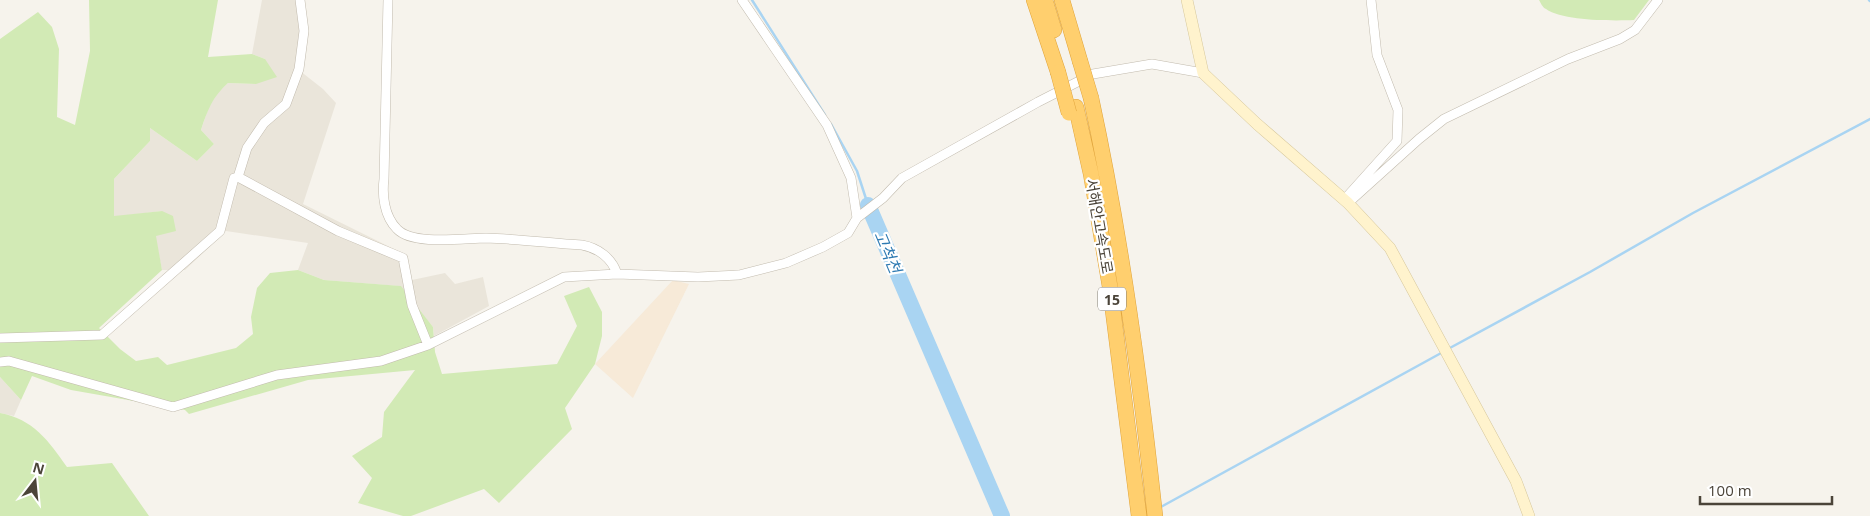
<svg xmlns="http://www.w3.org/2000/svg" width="1870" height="516" viewBox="0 0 1870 516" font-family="'Open Sans','Noto Sans KR',sans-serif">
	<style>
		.residential { fill: #eae5da }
		.commercial { fill: #f7ead8 }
		.green { fill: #d2eab5 }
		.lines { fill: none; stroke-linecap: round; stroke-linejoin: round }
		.stream { stroke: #a9d4f2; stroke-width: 2.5 }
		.river { stroke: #a9d4f2; stroke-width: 16 }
		.street-casing { stroke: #c2bbae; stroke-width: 10 }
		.secondary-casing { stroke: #d6c79b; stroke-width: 12 }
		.highway-casing { stroke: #e0a43c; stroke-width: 16 }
		.street { stroke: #fff; stroke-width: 9 }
		.secondary { stroke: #fff3cd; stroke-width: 11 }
		.highway { stroke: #ffcf6e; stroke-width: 15 }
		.highway-bridge-casing { stroke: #e0a43c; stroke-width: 16; stroke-linecap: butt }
		.highway-bridge { stroke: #ffcf6e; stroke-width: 15 }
		.labels { text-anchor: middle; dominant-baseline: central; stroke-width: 4.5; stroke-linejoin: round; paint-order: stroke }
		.shield { fill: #fff; stroke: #817c74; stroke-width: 1 }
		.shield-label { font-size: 14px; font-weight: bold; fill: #4b4439 }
		.street-label { font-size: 15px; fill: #4b4439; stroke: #fff }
		.water-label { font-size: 16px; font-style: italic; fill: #2e7ab2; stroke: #fff }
	</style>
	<rect width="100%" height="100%" fill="#f6f3ec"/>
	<!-- residential -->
	<path class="residential" d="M262,0H296L300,28L295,67L323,89L336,103L303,204L404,254L412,280L445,273L455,284L483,277L489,306L434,336L433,327L399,286L324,280L298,270L308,243L226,231L185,270H162L155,236L162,211L114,217V179L150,141V128L197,161L214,144L201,130L208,109L218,92L228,83L256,84L265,59L252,54Z
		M0,377L21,400L14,416L0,413Z"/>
	<!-- commercial -->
	<path class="commercial" d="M673,280L689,284L633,398L595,364Z"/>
	<!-- green -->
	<path class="green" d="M89,0H218L208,57L252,54L265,59L277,77L256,84L228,83C213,96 207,111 201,130L214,144L197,161L150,128V141L114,179V216L162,211L173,216L176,231L156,236L162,270L99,328L120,349L136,361L158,357L167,365L236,348L253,334L251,317L257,288L270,273L298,270L324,280L401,286L433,327L435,352L442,374L557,364L577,326L564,296L589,287L602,312V336L595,364L565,408L572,429L499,503L484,489L411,516H403L358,503L372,478L352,456L382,437L384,412L415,370L308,380L189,414L185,410L71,390L32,376L21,400L0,377V39L38,12L52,27L59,49L57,117L75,125L90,51Z
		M1539,0H1649L1634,20C1613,21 1563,21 1546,9C1542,7 1541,3 1539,0Z
		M0,413C33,419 49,441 67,467L112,463L149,516H0Z"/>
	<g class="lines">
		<!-- stream -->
		<path class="stream" d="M752,0L825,115
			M1869,0L1870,1
			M831,124L857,171L868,205
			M1448,349L1590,272L1693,213L1870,119
			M1159,508L1443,352"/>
		<!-- river -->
		<path class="river" d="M868,205L1002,516"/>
		<defs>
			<path id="street" d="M300,0L304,31L299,69L286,104L264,123L247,148L238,177L338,231L403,258L412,305L428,345
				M388,0L384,179C382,195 384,216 397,229C413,246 465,238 486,238C518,239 550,243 582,245C598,248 612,258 617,274
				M742,0L827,125L851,178L857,218
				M1344,200L1397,141L1398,110L1377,55L1371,0
				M1348,203L1419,139L1444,119L1568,59L1620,39L1635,30L1658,0
				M0,338L102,335L220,231L234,178
				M0,362L9,361L173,407L277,375L381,361L428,345L564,277L617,274L698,277L739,275L786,263L823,247L848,233L857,218L883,198L902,178L1038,102L1093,74L1152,64L1203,73"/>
			<path id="secondary" d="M1187,0L1203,73L1257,124L1348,203L1390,248L1516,481L1529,516"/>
			<path id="highway" d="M1034,0L1058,72
				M1045,0L1054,30
				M1062,0L1080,61
				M1091,98C1121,236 1140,376 1155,516
				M1076,107L1091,174L1110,287L1139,516"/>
		</defs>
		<!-- street casing -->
		<use href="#street" class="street-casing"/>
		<!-- secondary casing -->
		<use href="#secondary" class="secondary-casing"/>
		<!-- highway casing -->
		<use href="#highway" class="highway-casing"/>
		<!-- street -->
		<use href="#street" class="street"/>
		<!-- secondary -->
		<use href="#secondary" class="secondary"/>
		<!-- highway -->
		<use href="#highway" class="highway"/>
		<defs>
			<path id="highway-bridge" d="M1080,61L1091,98
				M1058,72L1069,113"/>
		</defs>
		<!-- highway-bridge casing -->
		<use href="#highway-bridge" class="highway-bridge-casing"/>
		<!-- highway-bridge -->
		<use href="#highway-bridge" class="highway-bridge"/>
	</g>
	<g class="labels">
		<!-- shield labels -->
		<rect class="shield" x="1098" y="287.5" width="28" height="23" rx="4"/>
		<g class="shield-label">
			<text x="1112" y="299">15</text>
		</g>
		<!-- street labels -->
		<g class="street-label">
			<text transform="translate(1100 226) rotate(80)">서해안고속도로</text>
		</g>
		<!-- water labels -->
		<g class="water-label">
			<text transform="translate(888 252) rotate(67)">고척천</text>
		</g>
	</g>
	<!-- north arrow -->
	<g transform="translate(35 481) rotate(16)" stroke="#ffffff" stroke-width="4" paint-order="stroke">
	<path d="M0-4L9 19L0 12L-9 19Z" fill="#4b4439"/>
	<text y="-8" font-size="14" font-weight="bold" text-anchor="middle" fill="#4b4439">N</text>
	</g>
	<!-- scale -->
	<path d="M1700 496v8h132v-8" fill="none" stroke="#4b4439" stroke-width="2.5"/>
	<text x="1708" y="496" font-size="15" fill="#4b4439" stroke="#ffffff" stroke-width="4" paint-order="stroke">100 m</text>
</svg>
